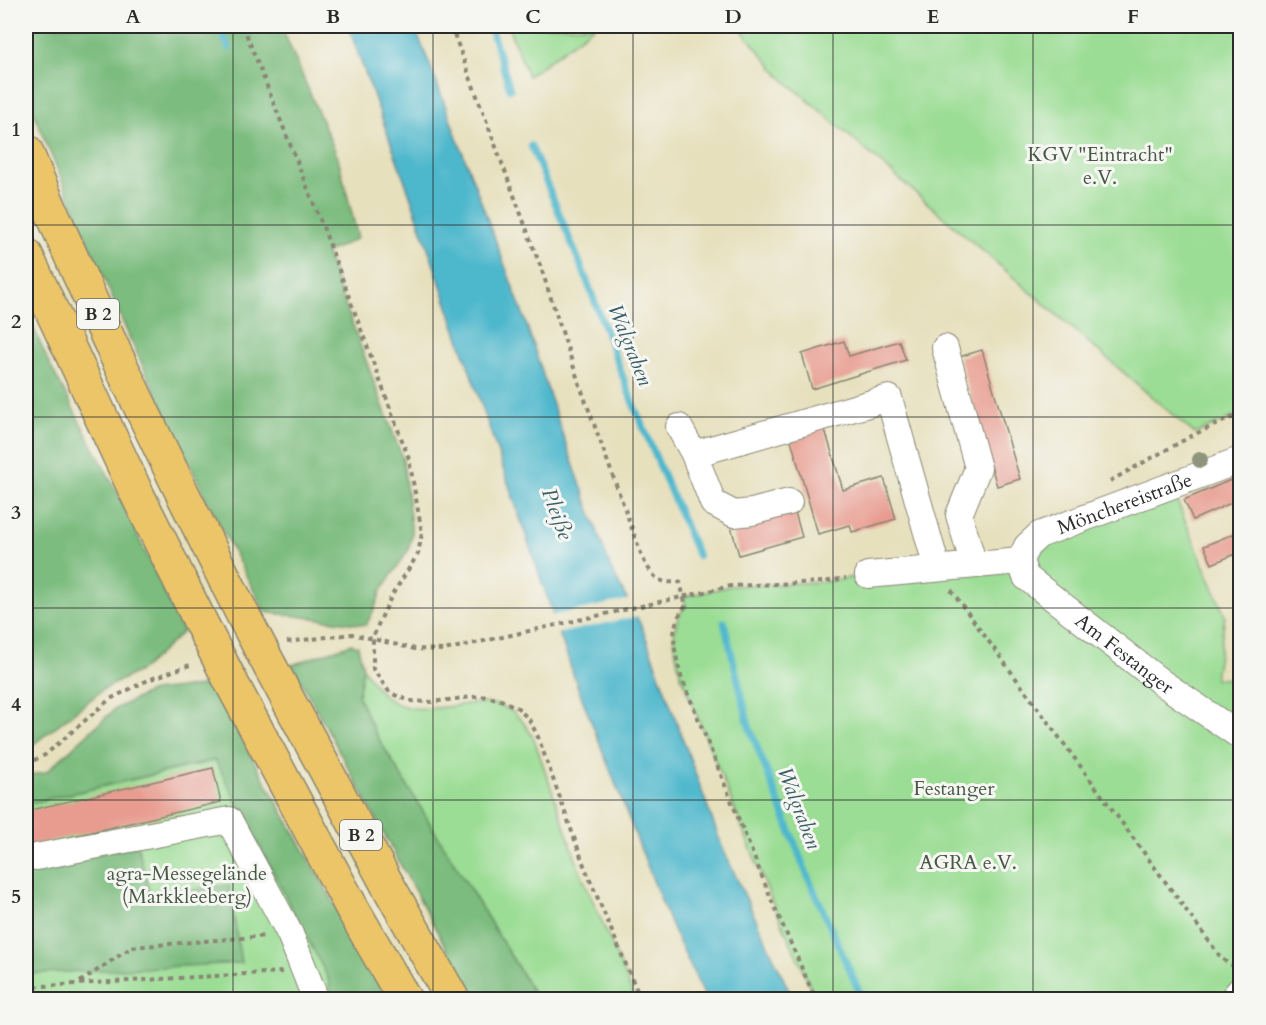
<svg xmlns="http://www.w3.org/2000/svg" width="1266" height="1025" viewBox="0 0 1266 1025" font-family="Cardo,serif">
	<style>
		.green { fill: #9bdd94; stroke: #638460; stroke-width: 1.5 }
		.forest { fill: #7cbc7e; stroke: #547454; stroke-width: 1.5 }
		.water { fill: #4eb7cc; stroke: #3c717c; stroke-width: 1.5 }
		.pier { fill: #e7e0bd }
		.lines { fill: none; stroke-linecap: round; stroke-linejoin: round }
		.stream { stroke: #4eb7cc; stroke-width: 7 }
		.building { fill: #e89b8f }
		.minor-casing { stroke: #898674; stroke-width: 28 }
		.highway-casing { stroke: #898674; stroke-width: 36 }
		.path { stroke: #898674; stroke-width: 4; stroke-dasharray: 4.5 4.5; stroke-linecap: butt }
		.minor { stroke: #fff; stroke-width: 26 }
		.highway { stroke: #ecc569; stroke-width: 33 }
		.highway-bridge-casing { stroke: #898674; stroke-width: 36; stroke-linecap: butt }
		.highway-bridge { stroke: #ecc569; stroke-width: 33 }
		.tree { fill: #8f957b }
		.grid { fill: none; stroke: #2b2b2b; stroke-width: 1.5; stroke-opacity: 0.55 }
		.labels { text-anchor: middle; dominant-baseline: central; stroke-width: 6; stroke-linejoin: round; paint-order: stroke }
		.shield { fill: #f6f6f2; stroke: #686867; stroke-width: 1.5 }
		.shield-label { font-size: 18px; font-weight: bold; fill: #2b2b2b }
		.park-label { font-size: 20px; fill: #475845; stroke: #f6f6f2 }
		.street-label { font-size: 20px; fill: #2b2b2b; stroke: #f6f6f2 }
		.water-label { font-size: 21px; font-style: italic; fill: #375c63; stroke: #f6f6f2 }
		.neatline { fill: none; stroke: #2b2b2b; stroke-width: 2 }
		.grid-label { font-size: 20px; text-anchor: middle; font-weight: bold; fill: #2b2b2b }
	</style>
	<rect width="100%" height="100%" fill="#f6f6f2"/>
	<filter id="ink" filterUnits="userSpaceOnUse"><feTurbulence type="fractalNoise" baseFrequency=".0167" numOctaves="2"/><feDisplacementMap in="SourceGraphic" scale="12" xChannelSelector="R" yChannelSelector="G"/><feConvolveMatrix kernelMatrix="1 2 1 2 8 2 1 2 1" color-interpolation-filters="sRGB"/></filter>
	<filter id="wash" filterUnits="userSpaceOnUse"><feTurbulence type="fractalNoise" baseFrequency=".008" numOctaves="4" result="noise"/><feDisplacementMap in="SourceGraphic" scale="24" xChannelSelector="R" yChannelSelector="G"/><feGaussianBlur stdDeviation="1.35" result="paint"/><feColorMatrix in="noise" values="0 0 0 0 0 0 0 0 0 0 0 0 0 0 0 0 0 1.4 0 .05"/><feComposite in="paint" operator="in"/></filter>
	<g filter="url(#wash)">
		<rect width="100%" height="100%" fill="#e7e0bd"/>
		<!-- green -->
		<path class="green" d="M508,26H595L528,76Z
			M738,26H1240V414L1195,434L780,76Z
			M1171,487L1225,616L1215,679L1240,678V999H816L771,899L681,676C675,652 667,626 686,606L683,597L731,586L823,582L868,575L1020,561L1027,546Z
			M363,668C370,678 376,689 386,697C424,727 479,686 514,713C523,720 528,729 534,739L580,871L635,999H537L375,733L358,696Z
			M249,753L388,999H26V804Z"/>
		<!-- forest -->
		<path class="forest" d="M26,26H281L338,158L358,238L326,253L403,460L412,535L408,551L381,591L375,608L366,625L265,612L207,500L131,341L40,129L26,92Z
			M26,311L48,361L119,496L183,632L143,669L104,689L31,746L26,748Z
			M351,644L358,646L363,668L358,696L375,733L537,999H475C412,889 354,776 292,665Z
			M211,685L388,999H332L328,978L215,760L26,804V776L46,772L115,709L152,691Z
			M138,846L150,895L229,885L241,963L26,974V867Z"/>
		<!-- water -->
		<path class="water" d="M348,26H414L430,65L523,314L561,430L611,569L642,627L723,849L793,999H706L669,921L578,688L410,195Z"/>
		<!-- pier -->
		<path class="pier" d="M631,599L639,616L556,634L550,616Z"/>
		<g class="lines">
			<!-- stream -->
			<path class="stream" d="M218,26L229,48
				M490,26L510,89
				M531,146L584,273L632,401L698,556
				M724,622L749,726L808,877L863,1000"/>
		</g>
		<g id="blocks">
			<!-- building -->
			<path class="building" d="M844,341L849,356L899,341L906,360L812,389L802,354Z
				M982,350L1020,479L997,486L959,357Z
				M823,423L843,490L884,478L896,519L852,532L850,525L818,534L789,433Z
				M1240,476V499L1193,520L1184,500Z
				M793,505L802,537L739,555L730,523Z
				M1240,531V552L1212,564L1204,546Z
				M213,768L221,802L26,847V811Z
				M1240,821V839L1235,838Z"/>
		</g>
	</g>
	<g filter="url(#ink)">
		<use href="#blocks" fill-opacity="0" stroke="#898674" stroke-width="1.5"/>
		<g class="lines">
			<defs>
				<g id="minor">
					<path d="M945,348L978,468L959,515L974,565"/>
					<path d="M679,427L694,454L713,503L734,514L752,512L789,502"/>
					<path d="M694,454L889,398L937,568"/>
					<path id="s1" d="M1020,561L1026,577L1161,682L1240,736"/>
					<path id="s2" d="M1020,561L1027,546L1039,535L1240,460"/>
					<path d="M868,575L1020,561"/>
					<path d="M36,857L229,820L290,934L316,1000"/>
					<path d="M1232,1000L1240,990"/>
				</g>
				<path id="highway" d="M26,151C91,309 167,464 244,617
					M26,255L136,492L203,627
					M272,670L386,882L453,1000
					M230,680L352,908L405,1000"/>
			</defs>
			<!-- minor casing -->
			<use href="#minor" class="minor-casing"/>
			<!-- highway casing -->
			<use href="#highway" class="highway-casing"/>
			<!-- path -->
			<path class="path" d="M243,26L323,227L409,459L422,533L418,554L392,595L377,627L373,638V669L390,693L410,701L431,702L481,696L501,700L518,708L530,721L538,737L585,868L641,1000
				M451,26L541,268L578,380L643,559C654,578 657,584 680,582L686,606C667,626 675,652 681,676L771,899L816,1000
				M1110,481L1195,434L1240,414
				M951,590L1222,959L1235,967
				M287,642L352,634L415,649L444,650L731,586L823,582L846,578
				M26,764L45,755L110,699L148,680L193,664
				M80,982L132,947L266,936
				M26,987L282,972"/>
			<!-- minor -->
			<use href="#minor" class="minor"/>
			<!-- highway -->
			<use href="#highway" class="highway"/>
			<defs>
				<path id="highway-bridge" d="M244,617L272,670
					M203,627L230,680"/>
			</defs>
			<!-- highway-bridge casing -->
			<use href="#highway-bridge" class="highway-bridge-casing"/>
			<!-- highway-bridge -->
			<use href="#highway-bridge" class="highway-bridge"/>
		</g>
		<!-- trees -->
		<circle class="tree" cx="1200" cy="460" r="8"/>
	</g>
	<!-- grid -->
	<path class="grid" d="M233,26V1000M433,26V1000M633,26V1000M833,26V1000M1033,26V1000M26,225H1240M26,417H1240M26,608H1240M26,800H1240"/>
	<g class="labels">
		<!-- shield labels -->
		<g class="shield">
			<rect x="77" y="299" width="42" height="30" rx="4.5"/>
			<rect x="340" y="820" width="42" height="30" rx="4.5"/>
		</g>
		<g class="shield-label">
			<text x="98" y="314">B 2</text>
			<text x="361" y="835">B 2</text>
		</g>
		<!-- park labels -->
		<g class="park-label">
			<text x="1100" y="154">KGV "Eintracht"<tspan x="1100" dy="23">e.V.</tspan></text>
			<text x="954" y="788">Festanger</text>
			<text x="968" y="862">AGRA e.V.</text>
			<text x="187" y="873">agra-Messegelände<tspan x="187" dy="23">(Markkleeberg)</tspan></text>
		</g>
		<!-- street labels -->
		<g class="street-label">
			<text stroke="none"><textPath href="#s2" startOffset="124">Mönchereistraße</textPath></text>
			<text stroke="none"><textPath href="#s1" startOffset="142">Am Festanger</textPath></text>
		</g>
		<!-- water labels -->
		<g class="water-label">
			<text transform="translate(630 345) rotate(68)">Walgraben</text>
			<text transform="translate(557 514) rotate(70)">Pleiße</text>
			<text transform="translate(799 808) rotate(69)">Walgraben</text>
		</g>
	</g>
	<!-- margin -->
	<rect width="1266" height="1025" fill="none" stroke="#f6f6f2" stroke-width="66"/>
	<rect x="33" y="33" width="1200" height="959" class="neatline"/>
	<g class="grid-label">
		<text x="133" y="23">A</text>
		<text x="333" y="23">B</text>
		<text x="533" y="23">C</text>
		<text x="733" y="23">D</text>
		<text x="933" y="23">E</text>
		<text x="1133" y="23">F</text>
		<text x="16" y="136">1</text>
		<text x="16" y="328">2</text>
		<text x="16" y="519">3</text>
		<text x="16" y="711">4</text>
		<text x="16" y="903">5</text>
	</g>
</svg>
